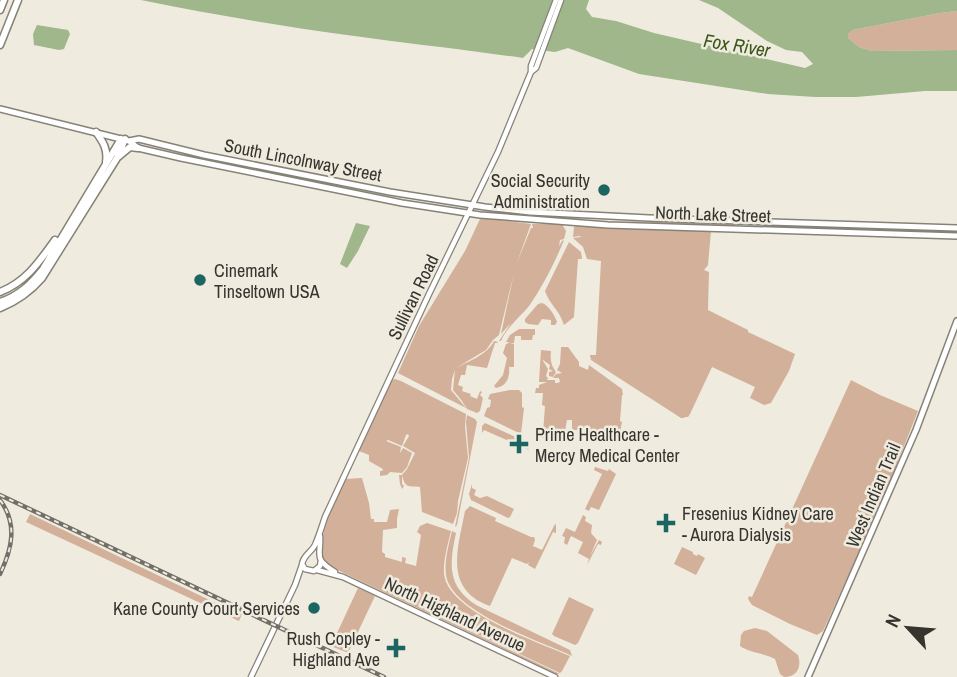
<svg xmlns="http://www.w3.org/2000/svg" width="957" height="677" viewBox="0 0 957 677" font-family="'Archivo Narrow',sans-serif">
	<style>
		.green { fill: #d3b099 }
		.water { fill: #a0b68b }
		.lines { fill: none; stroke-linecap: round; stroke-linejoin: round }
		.tertiary-casing { stroke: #868278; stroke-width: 7 }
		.secondary-casing { stroke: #868278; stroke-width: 8 }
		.primary-casing { stroke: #868278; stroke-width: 8 }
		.motorway-casing { stroke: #868278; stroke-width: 9 }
		.tertiary { stroke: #fff; stroke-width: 4.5 }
		.secondary { stroke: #fff; stroke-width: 5 }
		.primary { stroke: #fff; stroke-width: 5 }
		.motorway { stroke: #fff; stroke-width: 6 }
		.rail-casing { stroke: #716f68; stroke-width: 4.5 }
		.rail { stroke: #efebdf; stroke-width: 2; stroke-dasharray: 5; stroke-linecap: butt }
		.poi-dot { fill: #1b6660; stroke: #efebdf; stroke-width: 2.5 }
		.labels { text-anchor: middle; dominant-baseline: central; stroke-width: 5; stroke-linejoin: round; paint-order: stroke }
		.street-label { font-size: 18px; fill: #35342f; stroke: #efebdf }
		.poi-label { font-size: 18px; fill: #35342f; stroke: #efebdf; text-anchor: end }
		.water-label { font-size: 19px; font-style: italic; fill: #3b5719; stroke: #efebdf }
	</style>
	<rect width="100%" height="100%" fill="#efebdf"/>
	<!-- green -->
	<path class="green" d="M957,11V50L872,51L859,47L848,38V34L853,30L940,13Z
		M486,218L531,224L516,265L531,228H533L532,224H562L566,231L564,239L560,240L559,246L562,241L564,240C555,262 543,286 529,306C520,317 506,328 501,341H499L511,323L501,334L514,273L499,335L493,340L486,350L456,368C469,361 487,355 494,341L498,342L497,343H495L487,368L467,365L465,375H461L458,385L463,387L462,391L471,394L470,396L477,399L480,391L482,392L480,395L483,398L480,411L477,413L467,409L462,401L453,390L455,370L452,379L451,390L466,408L398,373L419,326L465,251L480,219Z
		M575,219C636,223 696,222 757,224L711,226Z
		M577,225L711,231L708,265L704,270L709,272L708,310L748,330V332L795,354L789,371L771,403L764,405L750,398L755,387L712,367L690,414L688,417H684L685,418H681L591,360L590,355H596L601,261L587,259L583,247L573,238L581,237L592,247L580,236L573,237L574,227Z
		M569,242L581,252L582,259H578L574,317L564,325C559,309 549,304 545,291Z
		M542,303C549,306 554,314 557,322L555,325H551V320L542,319L538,325L528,324L525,322V319L538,304Z
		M519,329H535V335H533L532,340H521V336H515L514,343L510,344H514V367H509C510,377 507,386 496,388L494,386L503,375L507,358L503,353L506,344L509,343L508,342H506L510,335Z
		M561,347H568L579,362V366L588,370L589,365L622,389L623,395H622L620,421L622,422L620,432L574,430L572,429V420H567L565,431L545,438L540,437L541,434L543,433L545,406L542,405L543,393H535L536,388H539V385L547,382H539L541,350L551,351C550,360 551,365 556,372L553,377L549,376V372L553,371L549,369L550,365L543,360V361L548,369L546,376L548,378L547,380H555V383H557L560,382L559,378H553L556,374L562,373L557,370L560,364Z
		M392,380L395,379L401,381L466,414L465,427L468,458L458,501L457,513L453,524L422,512L420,487C408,486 405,488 402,475V484L404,486L402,489L400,484L399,475H402L407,469L415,453L403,446L409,436L408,434L406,435L402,446L388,440L386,441L401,447L400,453L403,448L412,453L407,467L402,473L390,472L387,475L380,476V471H382L383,469L369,461V455L359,451Z
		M851,380L880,395L918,411L881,504L823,631L817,635L790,624L752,605L748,599L749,596L752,597Z
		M510,390H519L522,393V407L524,408L521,434L484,416L487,408L490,407L491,400L488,399L490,394Z
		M467,415L475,419L477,422L457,525L455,527L469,458L466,422Z
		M485,423L522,440L525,443L529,450L484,430L482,433V426Z
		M595,467L608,471L609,469L616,474L599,510L591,507L589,511L585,509L602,474L594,470Z
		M362,478L369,503L371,519H374V522H387L390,510L399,509L397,519V528L383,530L382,552L385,554V557L402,562V557L406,558L405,563L416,566L421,535L417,532L420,526L427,523L451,531C448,544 443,560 444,574C448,612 538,642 570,656L562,671L560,673L415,605L560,674H556L327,565L328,563L323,559L322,549L320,548L326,522L345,479Z
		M472,484V488L476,490L474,495L480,498L487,496L514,509L510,517L508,518L471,500L469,494Z
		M470,506L496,518L495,521L531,537H534L535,540L533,546L542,550L555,524L556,525V533L553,532L535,569L528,565L529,562L527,564L512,558L490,606C443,589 458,548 465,511Z
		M30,514L222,606L242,614L239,621L26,522Z
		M583,515L586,517L585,521L592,525L591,533L597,540L590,556L599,540L602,542L601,545L598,544L587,565L589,559L578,553L583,542L571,536L567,545L564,543L565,537L562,536L566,528L575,532Z
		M452,531L456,533C449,565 447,587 478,606L570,650L572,656C540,641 451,612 446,575C444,561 449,544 452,531Z
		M682,547L693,552V554L697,556L698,554L705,558L696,575L674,564Z
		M358,588L375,596L348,653L331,646Z
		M569,597L594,609L578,643L575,645L554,636L552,634Z
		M755,628L767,631L798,655C802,667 797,677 784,677L780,674L775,659C764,653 750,653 740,646L741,635L744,631Z"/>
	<!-- water -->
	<path class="water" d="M141,0H589L586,9L592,17L616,21L654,33L805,68L813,64L802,52L786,50L767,41L718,8L699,0H957V11L940,13L853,30L848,34V38L859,47L872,51L957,50V91H925L856,97H815L768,94L639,74L568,48L555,52L532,49L523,58C440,46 356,38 273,24C229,17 185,9 141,0Z
		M37,25L68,30L70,34L64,49L59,50L34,45L33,34Z
		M356,223L370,226L358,251L347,268L340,264Z"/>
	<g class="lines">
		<defs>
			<path id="tertiary" d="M531,72L536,68L561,0
				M320,536C321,557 313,558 335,572
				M321,560L320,566L314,571L305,569L302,564C304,554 311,553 315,545C319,536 322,526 325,517L429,294L498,152L531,72V66L556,0
				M317,570L343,577L555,677
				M251,677L295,585L302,565"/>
			<path id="secondary" d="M808,677L916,430L957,321"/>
			<path id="primary" d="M0,109L129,141L138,148L181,158L402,203L480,215L608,225L957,236
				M129,141L139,139L204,155L390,192L485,207L530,212L649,218L957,228"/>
			<path id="motorway" d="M0,10L4,0
				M0,45L18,0
				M96,132C103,142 108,149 106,162
				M118,157L130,147L138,148
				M0,292C26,282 39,262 55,240
				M0,302C19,296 31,284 43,269L121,139
				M0,308C17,301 30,292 42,278L117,158L125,139"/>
		</defs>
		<!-- tertiary casing -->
		<use href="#tertiary" class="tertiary-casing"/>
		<!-- secondary casing -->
		<use href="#secondary" class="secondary-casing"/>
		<!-- primary casing -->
		<use href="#primary" class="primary-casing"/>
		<!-- motorway casing -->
		<use href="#motorway" class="motorway-casing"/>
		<!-- tertiary -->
		<use href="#tertiary" class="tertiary"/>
		<!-- secondary -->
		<use href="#secondary" class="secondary"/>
		<!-- primary -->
		<use href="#primary" class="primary"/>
		<!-- motorway -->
		<use href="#motorway" class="motorway"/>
		<defs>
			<path id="rail" d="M0,495L384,677
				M0,500C18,524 12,549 0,574"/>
		</defs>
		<!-- rail casing -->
		<use href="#rail" class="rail-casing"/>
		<!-- rail -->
		<use href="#rail" class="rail"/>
	</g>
	<!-- markers -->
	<g class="poi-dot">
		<circle cx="604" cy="190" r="7"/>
		<circle cx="200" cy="280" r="7"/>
		<path d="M515.5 433.5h7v7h7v7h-7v7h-7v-7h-7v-7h7z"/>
		<path d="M662.5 512.5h7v7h7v7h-7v7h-7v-7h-7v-7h7z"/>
		<circle cx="314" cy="608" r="7"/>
		<path d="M392.5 637.5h7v7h7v7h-7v7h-7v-7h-7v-7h7z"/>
	</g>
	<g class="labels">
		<!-- street labels -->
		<g class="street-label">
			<text transform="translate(303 160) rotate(11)">South Lincolnway Street</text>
			<text transform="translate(713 214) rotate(2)">North Lake Street</text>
			<text transform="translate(413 297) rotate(-64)">Sullivan Road</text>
			<text transform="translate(873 495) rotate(-67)">West Indian Trail</text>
			<text transform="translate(455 614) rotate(25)">North Highland Avenue</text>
		</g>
		<!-- poi labels -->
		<g class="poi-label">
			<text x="590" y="180">Social Security<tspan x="590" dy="21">Administration</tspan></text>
			<text x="214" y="270" text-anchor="start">Cinemark<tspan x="214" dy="21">Tinseltown USA</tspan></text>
			<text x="535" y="434" text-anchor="start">Prime Healthcare -<tspan x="535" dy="21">Mercy Medical Center</tspan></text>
			<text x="682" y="513" text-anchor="start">Fresenius Kidney Care<tspan x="682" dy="21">- Aurora Dialysis</tspan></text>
			<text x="300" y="608">Kane County Court Services</text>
			<text x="380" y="638">Rush Copley -<tspan x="380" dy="21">Highland Ave</tspan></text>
		</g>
		<!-- water labels -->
		<g class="water-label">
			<text transform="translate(737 45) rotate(9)">Fox River</text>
		</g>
	</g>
	<!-- north arrow -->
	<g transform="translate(908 628) rotate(296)" stroke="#efebdf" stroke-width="5" paint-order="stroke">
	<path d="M0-5L12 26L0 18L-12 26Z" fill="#35342f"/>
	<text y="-10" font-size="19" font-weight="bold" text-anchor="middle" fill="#35342f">N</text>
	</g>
</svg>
